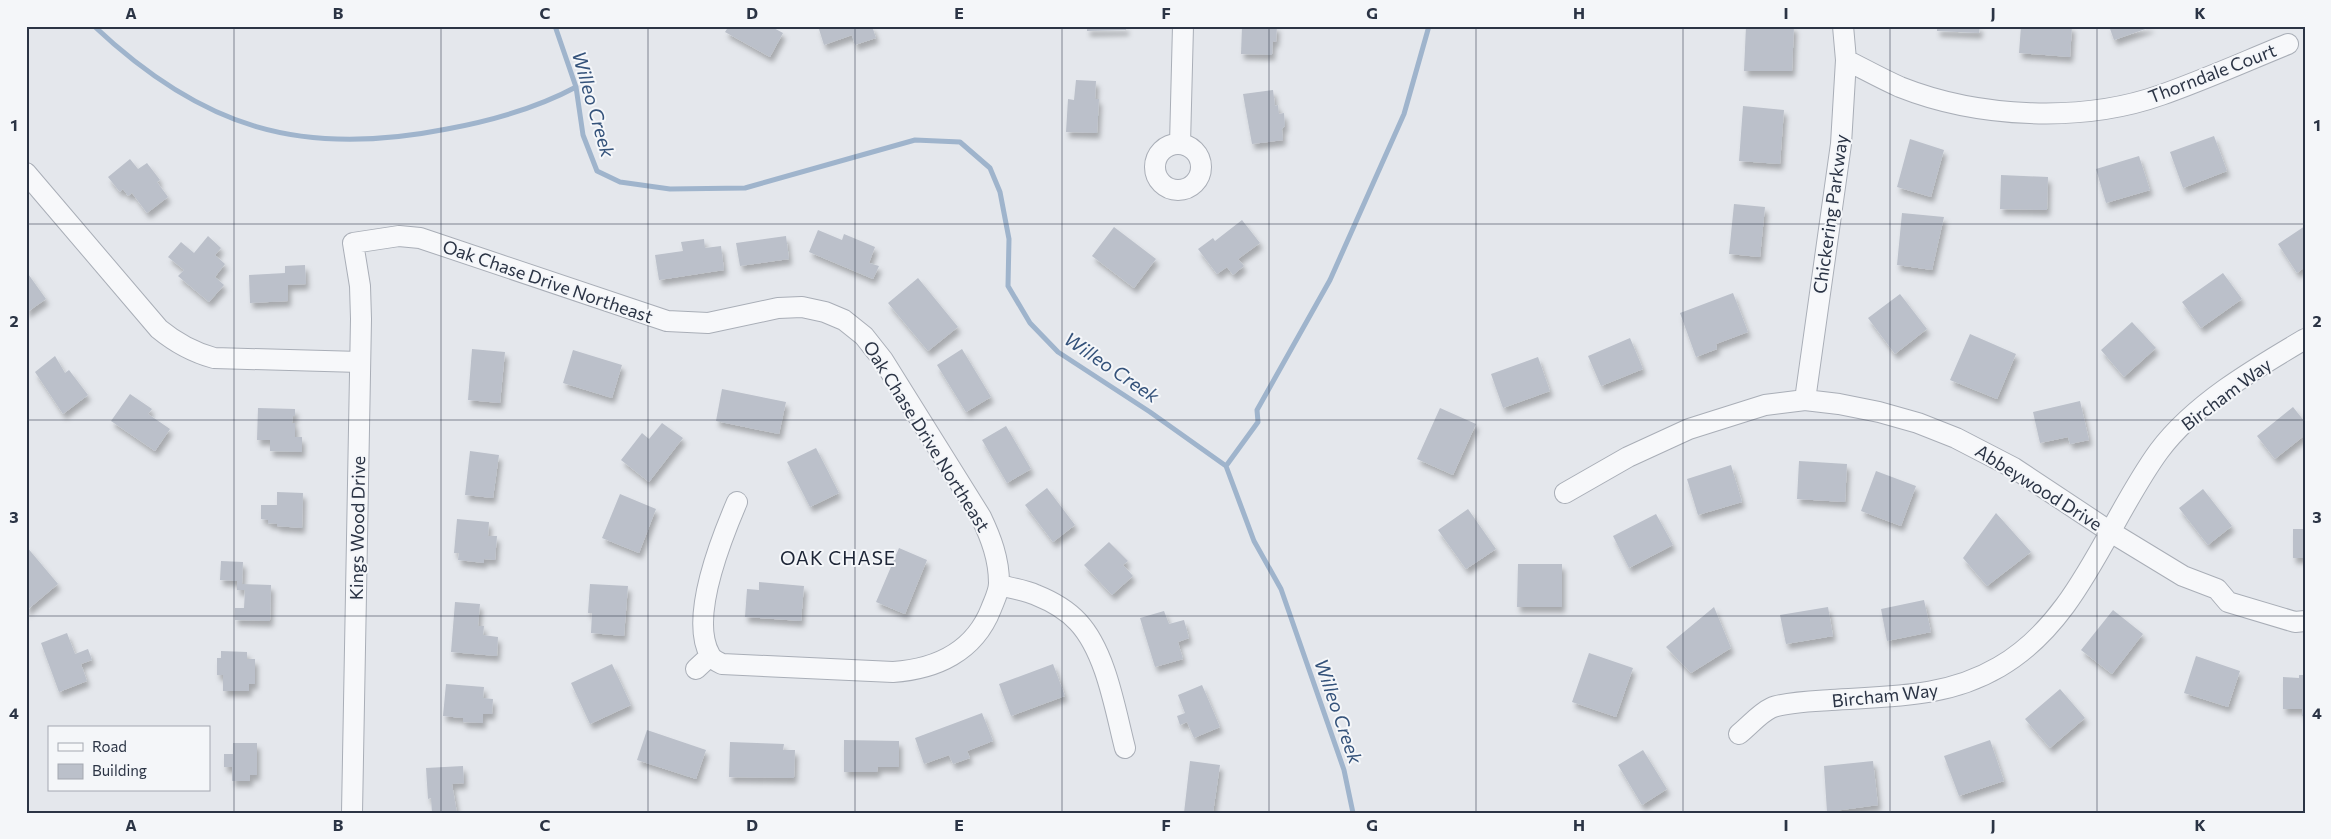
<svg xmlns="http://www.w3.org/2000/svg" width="2331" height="839" viewBox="0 0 2331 839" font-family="Commissioner,sans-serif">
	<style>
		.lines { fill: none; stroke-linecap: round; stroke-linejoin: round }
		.stream { stroke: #9fb4cc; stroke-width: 5 }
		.building { fill: #bbc0ca; filter: url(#shadow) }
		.street-casing { stroke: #a9aeb7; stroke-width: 22 }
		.street { stroke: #f7f8fa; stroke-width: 20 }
		.grid { fill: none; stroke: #2b3445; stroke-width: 1; stroke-opacity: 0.55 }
		.labels { text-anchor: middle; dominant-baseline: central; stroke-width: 4; stroke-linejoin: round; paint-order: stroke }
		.street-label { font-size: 18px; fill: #2b3445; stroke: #f4f6f9 }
		.water-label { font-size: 19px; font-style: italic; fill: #34527a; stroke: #f4f6f9 }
		.neighbourhood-label { font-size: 19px; letter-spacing: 1px; fill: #1d2536; stroke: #f4f6f9 }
		.neatline { fill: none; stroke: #2b3445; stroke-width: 2 }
		.grid-label { font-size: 16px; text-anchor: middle; font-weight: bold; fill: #2b3445 }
	</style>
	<defs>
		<filter id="shadow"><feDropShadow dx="3" dy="5.5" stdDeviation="2.5" flood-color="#0004"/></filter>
	</defs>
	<rect width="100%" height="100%" fill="#e4e7ec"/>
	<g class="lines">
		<!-- stream -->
		<path class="stream" d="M94,26C202,128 301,158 447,129C490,121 537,108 576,87
			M555,26L576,87L583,135L597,171L620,182L670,189L745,188L915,140L960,142L990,168L1000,192L1009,239L1008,286L1030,323L1058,352L1150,412L1226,466L1254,541L1281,589L1344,770L1353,813
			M1226,466L1258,422L1257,410L1330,280L1404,114L1429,26"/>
	</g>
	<!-- building -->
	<path class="building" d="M729,26H770L783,33L770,57L725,32Z
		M818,26H872L876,38L855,45L852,35L824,45Z
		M1087,26H1126V30L1087,31Z
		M1242,26H1277L1276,42L1273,41L1272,55L1241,54Z
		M1746,26H1794L1792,71H1744Z
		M1937,26H1980L1979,33L1937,31Z
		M2021,26H2072L2070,57L2019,53Z
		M2109,26H2151V27L2114,40Z
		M1076,80L1096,81L1095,99H1099L1097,133L1066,132L1068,99L1074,100Z
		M1273,90L1275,106L1278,105L1279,114L1284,113L1285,126L1282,129L1283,140L1252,144L1243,94Z
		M1743,106L1784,110L1780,164L1739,161Z
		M2214,136L2227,171L2183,188L2170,152Z
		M1910,139L1944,150L1931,197L1897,187Z
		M2139,156L2150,190L2106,203L2096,169Z
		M130,159L138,169L147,163L160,180L157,182L168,197L147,213L132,193L128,196L123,189L120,192L108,177Z
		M2001,175L2048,177L2047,210L2000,209Z
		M1734,204L1765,207L1760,257L1729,254Z
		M1902,213L1944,217L1932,270L1897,265Z
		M1242,220L1260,243L1238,259L1244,266L1233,275L1227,267L1217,274L1198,249L1213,238L1215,241Z
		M2305,226V267L2297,273L2278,244Z
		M1114,227L1156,259L1134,288L1092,256Z
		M818,230L842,240L844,234L875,247L869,263L879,266L873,279L809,252Z
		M208,236L221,248L215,255L225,264L215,277L224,285L209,302L178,276L184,270L168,257L181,242L194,253Z
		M786,236L789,259L740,266L736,243Z
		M704,239L705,248L721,246L724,270L659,280L655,255L683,251L681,242Z
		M305,265L306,284L288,285V301L250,303L249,275L285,273V266Z
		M26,271L46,299L26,313Z
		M2223,273L2242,299L2201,328L2182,302Z
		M918,278L958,327L928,351L888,303Z
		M1733,293L1748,332L1716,344L1717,349L1696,357L1680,313Z
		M1900,294L1927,329L1895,354L1868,318Z
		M2132,322L2156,348L2124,377L2101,350Z
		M1970,334L2016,354L1997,399L1950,380Z
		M1630,338L1643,369L1601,386L1588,356Z
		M472,349L505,352L500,403L468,400Z
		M962,349L991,397L966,412L937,365Z
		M573,350L622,365L612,398L563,383Z
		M55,356L65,373L69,370L88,395L63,414L35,372Z
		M1538,357L1550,391L1503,408L1491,374Z
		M722,389L786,402L779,434L716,421Z
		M130,394L152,409L148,414L170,429L155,451L111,421Z
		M2080,401L2089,440L2070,444L2068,437L2040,443L2033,412Z
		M2293,407L2305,422V435L2275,459L2257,436Z
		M258,408L295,409V416H293L292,423H295V437H302V452L270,451V440H257Z
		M1440,408L1476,424L1453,475L1417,459Z
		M662,423L683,438L649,482L621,460L642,433L649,439Z
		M1006,426L1031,469L1007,483L982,440Z
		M816,448L839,493L810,507L787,462Z
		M470,451L499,455L493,498L465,495Z
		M1799,461L1847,464L1845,502L1797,499Z
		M1731,465L1742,502L1698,515L1687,479Z
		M1876,471L1916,486L1901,526L1861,511Z
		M1047,488L1075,525L1053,542L1025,505Z
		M2203,489L2232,526L2208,545L2179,508Z
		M277,492L303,493L302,528L277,526V524L268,523V520L261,519V505H277Z
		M620,494L656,509L639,553L602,538Z
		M1468,509L1496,549L1466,569L1438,530Z
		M1996,513L2031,552L1987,586L1963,558Z
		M1656,514L1673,545L1629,568L1613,536Z
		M457,519L489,522L488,536H497L495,560L484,559V563L458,560L459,553H454Z
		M2293,529H2305V558H2293Z
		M1109,542L1128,561L1123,565L1133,576L1112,595L1084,565Z
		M26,546L58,584L26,611Z
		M899,548L927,560L905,614L876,602Z
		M221,561L243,562L242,584L271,585L270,621L235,620V608H244L245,590H237V581L220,580Z
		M1518,564H1562V607H1517Z
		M759,582L804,586L801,621L745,617L747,589L759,590Z
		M590,584L628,586L624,636L591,633L592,613H588Z
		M1924,600L1931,632L1887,641L1881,609Z
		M455,602L480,604L478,626H484L483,635L498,637L497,656L451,652Z
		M1714,607L1731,648L1691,673L1666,647Z
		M1828,607L1833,636L1786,644L1780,615Z
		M2113,610L2143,634L2112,674L2081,650Z
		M1164,611L1169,624L1184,620L1189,638L1178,642L1183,659L1155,667L1140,618Z
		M67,633L75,654L88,649L92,660L81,664L87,681L59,692L41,643Z
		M221,651L247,652V659H255V684H249V691H223V675H217V658H221Z
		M1589,653L1633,668L1616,717L1572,702Z
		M2196,656L2240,671L2228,707L2184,693Z
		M612,664L631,705L590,724L571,683Z
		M1053,664L1065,696L1011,716L999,684Z
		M2299,675H2305V716H2302V709H2283V677L2299,678Z
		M446,684L484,687L483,698L493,699L492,714H483V723L463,722V718L443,716Z
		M1202,685L1220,727L1194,738L1187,722L1180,725L1177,716L1185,713L1178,695Z
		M2060,689L2085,718L2050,748L2025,719Z
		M982,713L993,741L967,751L970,758L953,764L949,755L924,764L915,738Z
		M647,730L706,750L696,779L637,760Z
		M844,740L899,741V767H878L877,772H844Z
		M1990,740L2004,781L1959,796L1944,756Z
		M730,742L784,744L783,750H795L794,778L729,777Z
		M233,743H257V775H250V781H232V767H224V754H233Z
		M1643,750L1667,789L1642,805L1618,765Z
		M1190,761L1220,765L1213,813H1184Z
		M1873,761L1878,805L1827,812L1824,766Z
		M463,766L464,783L452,784L457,813H432L431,798L428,799L426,768Z"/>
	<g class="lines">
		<defs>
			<path id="street" d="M1846,60C1864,69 1882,79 1900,87C1978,118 2082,123 2161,95C2204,80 2246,61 2288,44
				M1155 167a23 23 0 1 1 46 0a23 23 0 1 1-46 0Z
				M1180,144L1183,26
				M26,173L159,329C176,343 192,352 214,358L360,362
				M1805,400L1841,144L1846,60L1843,26
				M1565,493L1628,457L1689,429L1765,405L1805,400L1839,404L1879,412L1918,423L1956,438L2014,468L2109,531L2183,576L2217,589L2228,602L2295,622L2305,621
				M999,585C1011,588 1025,590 1036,595C1051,601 1067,610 1078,622C1106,652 1115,709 1125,748
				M696,669L710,656
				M1739,734C1749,726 1760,713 1771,708C1784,702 1817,701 1831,700C1891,696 1946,698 1999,667C2079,621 2107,522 2159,451C2194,404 2254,369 2305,339
				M352,813L361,319L360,286L353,243L399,236L420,238L667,321L708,323L778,308L802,307L825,312L844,320L864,336L883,360L981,517C991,538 999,559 999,583C999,592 994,601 991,609C974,652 936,669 893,672L722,664C718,662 712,659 710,655C689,618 722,537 737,502"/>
		</defs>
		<!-- street casing -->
		<use href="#street" class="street-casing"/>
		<!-- street -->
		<use href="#street" class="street"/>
	</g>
	<!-- grid -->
	<path class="grid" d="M234,26V813M441,26V813M648,26V813M855,26V813M1062,26V813M1269,26V813M1476,26V813M1683,26V813M1890,26V813M2097,26V813M26,224H2305M26,420H2305M26,616H2305"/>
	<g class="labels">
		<!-- street labels -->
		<g class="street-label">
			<text transform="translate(2212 73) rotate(-21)">Thorndale Court</text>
			<text transform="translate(1830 214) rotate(-82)">Chickering Parkway</text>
			<text transform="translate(548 281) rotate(19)">Oak Chase Drive Northeast</text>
			<text transform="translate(2226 394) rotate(-37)">Bircham Way</text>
			<text transform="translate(927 436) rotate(58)">Oak Chase Drive Northeast</text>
			<text transform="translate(2039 487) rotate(32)">Abbeywood Drive</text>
			<text transform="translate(357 528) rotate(-89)">Kings Wood Drive</text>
			<text transform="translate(1885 695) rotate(-6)">Bircham Way</text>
		</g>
		<!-- water labels -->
		<g class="water-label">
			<text transform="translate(594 104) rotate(74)">Willeo Creek</text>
			<text transform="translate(1112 367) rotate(34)">Willeo Creek</text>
			<text transform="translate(1339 711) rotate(71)">Willeo Creek</text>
		</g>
		<!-- neighbourhood labels -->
		<g class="neighbourhood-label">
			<text x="838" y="557">OAK CHASE</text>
		</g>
	</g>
	<!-- border -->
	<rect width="2331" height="839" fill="none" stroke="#f4f6f9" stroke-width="55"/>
	<!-- legend -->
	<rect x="48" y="726" width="162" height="65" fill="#f4f6f9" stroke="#a4a8b1"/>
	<rect x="58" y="743" width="25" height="8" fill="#f7f8fa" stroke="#a4a8b1"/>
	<text x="92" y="752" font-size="15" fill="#2b3445">Road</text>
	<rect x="58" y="764" width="25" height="15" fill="#bbc0ca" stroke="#a4a8b1"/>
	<text x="92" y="776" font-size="15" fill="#2b3445">Building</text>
	<rect x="28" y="28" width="2276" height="784" class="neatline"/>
	<g class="grid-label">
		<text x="131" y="19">A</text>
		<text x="338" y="19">B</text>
		<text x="545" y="19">C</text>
		<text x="752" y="19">D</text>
		<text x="959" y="19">E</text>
		<text x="1166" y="19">F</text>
		<text x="1372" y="19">G</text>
		<text x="1579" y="19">H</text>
		<text x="1786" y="19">I</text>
		<text x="1993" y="19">J</text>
		<text x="2200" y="19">K</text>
		<text x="14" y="131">1</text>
		<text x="2317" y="131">1</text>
		<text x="14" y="327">2</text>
		<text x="2317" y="327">2</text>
		<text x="14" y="523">3</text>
		<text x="2317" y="523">3</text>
		<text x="14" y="719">4</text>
		<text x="2317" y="719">4</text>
		<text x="131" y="831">A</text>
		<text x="338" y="831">B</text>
		<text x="545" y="831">C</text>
		<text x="752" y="831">D</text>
		<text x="959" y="831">E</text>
		<text x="1166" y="831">F</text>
		<text x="1372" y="831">G</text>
		<text x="1579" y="831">H</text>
		<text x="1786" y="831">I</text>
		<text x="1993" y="831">J</text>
		<text x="2200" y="831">K</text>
	</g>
</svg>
